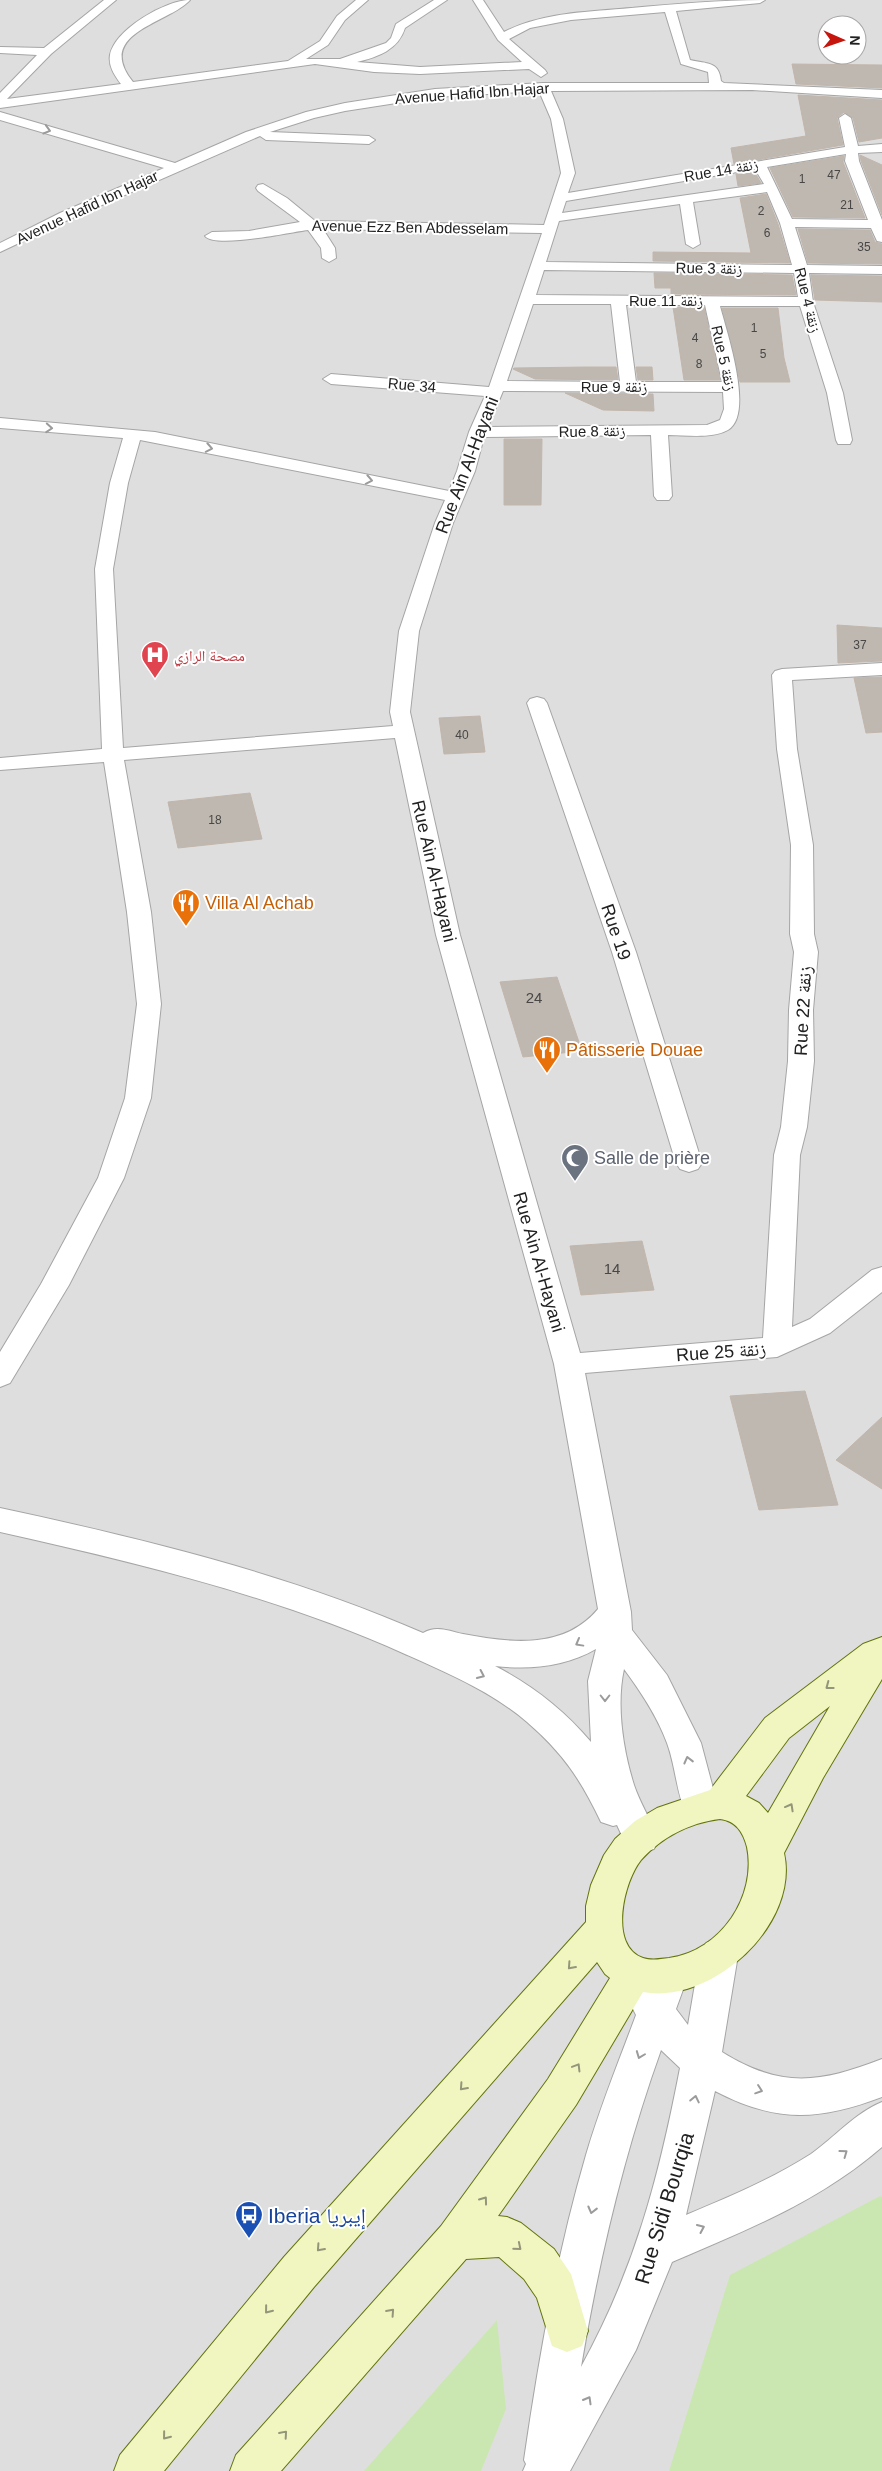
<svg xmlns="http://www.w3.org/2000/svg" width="882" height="2471" viewBox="0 0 882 2471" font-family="Arial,'Noto Naskh Arabic',sans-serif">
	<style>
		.residential { fill: #dfdede; fill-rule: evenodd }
		.grass { fill: #cae7b2 }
		.building { fill: #beb8b1; stroke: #c2b6ac }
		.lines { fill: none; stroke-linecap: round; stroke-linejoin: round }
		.street-casing { stroke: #a5a5a5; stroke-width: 2 }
		.secondary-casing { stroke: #64740c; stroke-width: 2 }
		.street { fill: #fff; fill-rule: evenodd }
		.secondary { fill: #f1f6c1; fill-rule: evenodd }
		.oneway { stroke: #9b9b9b }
		.oneway2 { stroke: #939679 }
		.labels { text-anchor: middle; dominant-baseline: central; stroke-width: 4; stroke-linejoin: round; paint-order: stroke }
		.far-number-label { font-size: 12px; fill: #484745 }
		.far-street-label { font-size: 15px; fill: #212121; stroke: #fff }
		.far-health-label { font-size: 15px; fill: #be3a42; stroke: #fff; text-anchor: start }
		.number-label { font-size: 15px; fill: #484745 }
		.street-label { font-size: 18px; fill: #212121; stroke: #fff }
		.food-label { font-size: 18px; fill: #c56008; stroke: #fff; text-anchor: start }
		.worship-label { font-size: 18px; fill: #5b616d; stroke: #fff; text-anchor: start }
		.near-street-label { font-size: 21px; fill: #212121; stroke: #fff }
		.near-transit-label { font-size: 21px; fill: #164399; stroke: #fff; text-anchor: start }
	</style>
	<rect width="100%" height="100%" fill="#f1eee8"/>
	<!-- residential -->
	<path class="residential" d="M0,0H882V2471H0ZM827,25H857V55H827Z"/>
	<!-- grass -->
	<path class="grass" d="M880,2196L882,2197V2471H669L730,2275Z
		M497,2320L506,2409L481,2471H364Z"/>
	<!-- building -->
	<path class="building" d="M792,64L882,65V88L796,84Z
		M798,95L882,100V138L859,142L853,118L844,112L837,118L843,145L734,164L731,148L806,136Z
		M860,155L882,165V215L861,161Z
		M844,156L843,162L865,218L793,217L770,168Z
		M754,171L761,183L738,186L736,174Z
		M766,194L778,224L790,263L653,261V252L751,253L740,198Z
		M798,229L870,230L875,242L882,244V264L808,263Z
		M654,273L792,275L796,295L671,294V288H655Z
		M811,275L882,276V302L815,300Z
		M673,307H704L720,380H684Z
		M722,308H778L784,358L790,382H740Z
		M587,367H616L618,380L535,379L513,369L514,368Z
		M636,367H652L653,380H638Z
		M565,393L653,394L654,411L603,410Z
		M504,439H542L541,505H504Z
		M837,625L882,628V661L838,663Z
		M882,677V732L866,733L854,678Z
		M480,716L485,752L444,754L439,718Z
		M250,793L262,839L178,848L168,802Z
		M557,977L582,1051L523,1057L500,982Z
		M642,1241L654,1290L581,1295L570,1246Z
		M805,1391L838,1505L759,1510L730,1396Z
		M882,1417V1489L836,1460Z"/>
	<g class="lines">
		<defs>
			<path id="street" d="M104,0H116L51,54L7,99L121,84C115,76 108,66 110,55C115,29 166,0 190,0C170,23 93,33 133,82L288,61L320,41L337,16L356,0H368L345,20L328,45L306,59H340L386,43L391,38L396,24L434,0H447L405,28C398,50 378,57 357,62L420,67L522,62L498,40L473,0H483L504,32C543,12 589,12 631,8C676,4 720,0 765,0L760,3L676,11L690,60C707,64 719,61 721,81L724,83L882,90V98L752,90L551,91L563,119L575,173L568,193L845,147L839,118L845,114L851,118L858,146L882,144V152L858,153L859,161L882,220V242L877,241L871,228L795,227L807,265L882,266V274L809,273L813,302L843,393L852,440L850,444H838L836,440L827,393L800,306H720C726,330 755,414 728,430C712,439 686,435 668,435L672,496L669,500H657L654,496L651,435L484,437L475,471L453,523L419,631L410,712L460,935L580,1353L763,1338L774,1155L781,1127L788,1061L789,1010L794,952L790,934L791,845L777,749L772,675L775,671L782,669L882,663V675L792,680L797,749L813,845L814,934L818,952L813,1010L814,1061L807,1127L800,1155L792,1327L810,1319L872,1270L882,1267V1292L830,1333L777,1357L585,1373L631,1612L632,1630L667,1675L701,1743L718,1807L712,1818L700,1822L688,1818C676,1794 676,1767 667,1743C657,1716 641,1692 624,1669C616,1705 623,1750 634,1785C640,1803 651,1821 659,1838L654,1849L641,1853L628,1849L617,1825L613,1826L601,1822C581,1780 563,1753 527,1722C492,1692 448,1673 405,1654C276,1596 138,1563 0,1532V1508C144,1539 288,1574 423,1633C436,1625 449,1631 463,1634C510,1643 564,1650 598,1609L554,1364L436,935L395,738L124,760L151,912L161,1004L151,1098L124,1178L69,1285L10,1383L0,1387V1352L41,1284L98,1178L125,1098L137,1004L127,912L104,762L0,770V758L102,749L95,569L110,483L123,438L0,428V418L155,432L449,491L457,471L469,432L485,396L331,384L323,379L331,374L489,387L542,233L323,229L335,248L336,258L329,262L322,258L321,248L308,230C291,232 215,249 205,236L212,232L249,231L300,222L258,191L256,188L258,185L263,184L287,198L315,221L544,225L561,173L551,119L539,91L435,97L345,111L314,118L270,132L369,136L375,140L369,144L266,140L260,136L70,219L0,252V243L60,213L164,168L0,120V112L175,163L246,132L306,112L345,103L435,89L543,83H709L708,72L681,64L665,12L571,20L530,28L509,39L545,70L547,73L541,77L529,69L420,74L374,72L315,64L0,108V93L37,55L0,53V47L44,48ZM846,154L845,161L868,220L792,219L767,167ZM755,169L764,184L562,213L566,201ZM767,192L780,223L792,265L546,262L559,221L680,204L686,244L693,248L700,244L693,202ZM544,270L794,273L798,297L536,295ZM533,304H611L620,382L507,381ZM626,305H705L722,382H636ZM503,391L723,392L724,409L720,420L707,425L488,427ZM140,440L445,500L435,523L399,631L390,712L393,726L123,748L113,569L128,483ZM596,1649L588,1681L591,1742C564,1710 532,1685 495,1666C529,1670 565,1667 596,1649Z
				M537,697L544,699L547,703L636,952L702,1163L698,1169L689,1172L680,1169L676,1163L612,952L527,703L530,699Z
				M719,1938L732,1943L738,1955L722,2052C781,2089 820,2083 882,2059V2097C819,2121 776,2123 715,2091L686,2215C729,2197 772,2179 811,2154C835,2137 855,2113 882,2102V2147C820,2201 747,2230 672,2262L636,2350L570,2471H523L526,2464L524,2460C539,2357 557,2254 586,2155C600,2107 619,2061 636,2015L629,2001L635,1989L647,1984L656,1964L669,1959L682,1964L688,1976L676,2009L688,2025L700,1955L706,1943ZM661,2050L680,2068C659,2177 635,2269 581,2367C599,2259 624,2153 661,2050Z"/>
			<path id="secondary" d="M882,1637V1679L823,1778L784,1853C800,1924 712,2005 643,1992L576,2105L498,2216L507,2217L521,2223L554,2249L571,2274L588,2331L582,2346L567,2352L552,2346L537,2298L524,2279L499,2257L466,2259L281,2471H230L236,2455L441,2226L548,2079L610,1978L605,1974L597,1962L314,2287L164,2471H114L120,2455L284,2257L586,1922V1906L591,1885L604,1855L615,1839L635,1821L657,1808L710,1790L765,1718L863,1644ZM830,1706L768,1813L759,1803L746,1796L789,1738ZM720,1819C736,1821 743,1832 747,1847C757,1896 721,1951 669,1958C660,1959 652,1961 643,1958C608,1946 624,1881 641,1860C662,1837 689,1823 720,1819Z"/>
		</defs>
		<!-- street casing -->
		<use href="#street" class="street-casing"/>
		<!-- secondary casing -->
		<use href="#secondary" class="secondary-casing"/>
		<!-- street -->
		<use href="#street" class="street"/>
		<!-- secondary -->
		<use href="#secondary" class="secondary"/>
	</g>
	<!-- one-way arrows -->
	<defs><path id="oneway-chevron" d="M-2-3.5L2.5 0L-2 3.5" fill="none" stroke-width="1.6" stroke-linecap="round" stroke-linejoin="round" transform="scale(1.25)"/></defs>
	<g class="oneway">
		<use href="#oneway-chevron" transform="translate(47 130) rotate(16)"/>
		<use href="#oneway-chevron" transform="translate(49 428) rotate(4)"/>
		<use href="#oneway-chevron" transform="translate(209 448) rotate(11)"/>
		<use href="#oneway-chevron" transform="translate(369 480) rotate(11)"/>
		<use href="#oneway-chevron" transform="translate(579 1643) rotate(151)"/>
		<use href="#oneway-chevron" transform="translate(481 1675) rotate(25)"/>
		<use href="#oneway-chevron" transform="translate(605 1698) rotate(90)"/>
		<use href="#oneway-chevron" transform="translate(688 1760) rotate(-104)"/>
		<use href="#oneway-chevron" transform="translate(640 2055) rotate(111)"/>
		<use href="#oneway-chevron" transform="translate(759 2090) rotate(19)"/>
		<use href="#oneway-chevron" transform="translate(695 2099) rotate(-78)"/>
		<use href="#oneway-chevron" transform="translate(844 2153) rotate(-36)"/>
		<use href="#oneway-chevron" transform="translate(592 2210) rotate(104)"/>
		<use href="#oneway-chevron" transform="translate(701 2228) rotate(-24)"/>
		<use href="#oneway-chevron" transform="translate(588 2400) rotate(-60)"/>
	</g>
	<g class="oneway2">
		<use href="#oneway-chevron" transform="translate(829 1686) rotate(143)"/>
		<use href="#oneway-chevron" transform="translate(790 1807) rotate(-61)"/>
		<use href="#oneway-chevron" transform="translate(571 1966) rotate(132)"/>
		<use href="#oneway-chevron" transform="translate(577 2067) rotate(-59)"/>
		<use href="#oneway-chevron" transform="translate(463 2087) rotate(132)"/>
		<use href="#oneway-chevron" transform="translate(484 2200) rotate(-54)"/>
		<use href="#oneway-chevron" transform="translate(518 2247) rotate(40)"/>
		<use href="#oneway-chevron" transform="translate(320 2248) rotate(132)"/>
		<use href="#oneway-chevron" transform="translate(268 2310) rotate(129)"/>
		<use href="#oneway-chevron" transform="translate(391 2312) rotate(-48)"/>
		<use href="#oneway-chevron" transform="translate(284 2434) rotate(-49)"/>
		<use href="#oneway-chevron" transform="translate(166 2436) rotate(129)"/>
	</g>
	<!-- icons -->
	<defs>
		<symbol id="hospital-pin" viewBox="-11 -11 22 30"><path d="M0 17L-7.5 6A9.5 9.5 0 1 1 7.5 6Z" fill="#e0444e" stroke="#fff"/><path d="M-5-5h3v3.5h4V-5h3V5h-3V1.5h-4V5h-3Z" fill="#fff"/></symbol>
		<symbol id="restaurant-pin" viewBox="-11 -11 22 30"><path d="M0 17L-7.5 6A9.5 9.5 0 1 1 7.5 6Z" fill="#e8710a" stroke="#fff"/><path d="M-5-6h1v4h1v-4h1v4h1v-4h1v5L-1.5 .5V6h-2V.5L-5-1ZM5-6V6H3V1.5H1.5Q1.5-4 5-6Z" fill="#fff"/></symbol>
		<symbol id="mosque-pin" viewBox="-11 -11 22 30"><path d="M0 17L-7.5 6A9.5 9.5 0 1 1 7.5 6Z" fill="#6b7280" stroke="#fff"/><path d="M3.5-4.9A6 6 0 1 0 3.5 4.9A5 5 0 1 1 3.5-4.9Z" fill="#fff"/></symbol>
		<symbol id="bus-pin" viewBox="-11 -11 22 30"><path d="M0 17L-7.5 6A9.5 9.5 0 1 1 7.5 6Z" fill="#1a4fb4" stroke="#fff"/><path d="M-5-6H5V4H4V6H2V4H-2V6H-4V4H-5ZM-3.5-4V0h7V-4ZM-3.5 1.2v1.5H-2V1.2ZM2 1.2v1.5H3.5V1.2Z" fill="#fff"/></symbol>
	</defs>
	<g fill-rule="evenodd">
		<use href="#hospital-pin" x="139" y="639" width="32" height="43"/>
		<use href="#restaurant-pin" x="170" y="887" width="32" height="43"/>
		<use href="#restaurant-pin" x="531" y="1034" width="32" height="43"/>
		<use href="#mosque-pin" x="559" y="1142" width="32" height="43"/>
		<use href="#bus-pin" x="233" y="2199" width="32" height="43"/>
	</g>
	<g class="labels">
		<!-- far-number labels -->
		<g class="far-number-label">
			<text x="834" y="175">47</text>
			<text x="802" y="179">1</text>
			<text x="847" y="205">21</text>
			<text x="761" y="211">2</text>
			<text x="767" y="233">6</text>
			<text x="864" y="247">35</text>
			<text x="754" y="328">1</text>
			<text x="695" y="338">4</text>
			<text x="763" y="354">5</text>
			<text x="699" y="364">8</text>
			<text x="860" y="645">37</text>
			<text x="462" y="735">40</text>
			<text x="215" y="820">18</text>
		</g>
		<!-- far-street labels -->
		<g class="far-street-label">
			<text transform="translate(472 93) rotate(-4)">Avenue Hafid Ibn Hajar</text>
			<text transform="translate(721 170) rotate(-10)">Rue 14 زنقة</text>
			<text transform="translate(87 207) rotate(-25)">Avenue Hafid Ibn Hajar</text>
			<text transform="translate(410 227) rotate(1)">Avenue Ezz Ben Abdesselam</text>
			<text transform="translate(709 268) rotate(1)">Rue 3 زنقة</text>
			<text x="666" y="300">Rue 11 زنقة</text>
			<text transform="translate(808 300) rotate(76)">Rue 4 زنقة</text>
			<text transform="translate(724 358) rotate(77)">Rue 5 زنقة</text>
			<text transform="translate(412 385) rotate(5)">Rue 34</text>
			<text x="614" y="386">Rue 9 زنقة</text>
			<text transform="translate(592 431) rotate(-1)">Rue 8 زنقة</text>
		</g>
		<!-- far-health labels -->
		<g class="far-health-label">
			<text x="174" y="655">مصحة الرازي</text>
		</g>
		<!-- number labels -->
		<g class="number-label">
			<text x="534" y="997">24</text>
			<text x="612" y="1268">14</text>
		</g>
		<!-- street labels -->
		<g class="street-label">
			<text transform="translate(467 465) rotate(-69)">Rue Ain Al-Hayani</text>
			<text transform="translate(434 871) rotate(77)">Rue Ain Al-Hayani</text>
			<text transform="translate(616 932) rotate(71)">Rue 19</text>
			<text transform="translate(803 1011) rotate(-87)">Rue 22 زنقة</text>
			<text transform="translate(539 1262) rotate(74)">Rue Ain Al-Hayani</text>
			<text transform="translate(721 1352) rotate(-4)">Rue 25 زنقة</text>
		</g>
		<!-- food labels -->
		<g class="food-label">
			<text x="205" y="903">Villa Al Achab</text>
			<text x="566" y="1050">Pâtisserie Douae</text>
		</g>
		<!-- worship labels -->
		<g class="worship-label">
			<text x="594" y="1158">Salle de prière</text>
		</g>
		<!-- near-street labels -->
		<g class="near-street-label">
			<text transform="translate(664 2208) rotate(-73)">Rue Sidi Bourqia</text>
		</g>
		<!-- near-transit labels -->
		<g class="near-transit-label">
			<text x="268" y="2215">Iberia إيبريا</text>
		</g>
	</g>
	<!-- north arrow -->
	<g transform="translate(842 40) rotate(92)"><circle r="24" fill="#ffffff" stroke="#a6a6a6"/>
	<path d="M0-4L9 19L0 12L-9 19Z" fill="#c5150d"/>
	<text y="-8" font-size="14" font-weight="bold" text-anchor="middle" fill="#212121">N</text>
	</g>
</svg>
